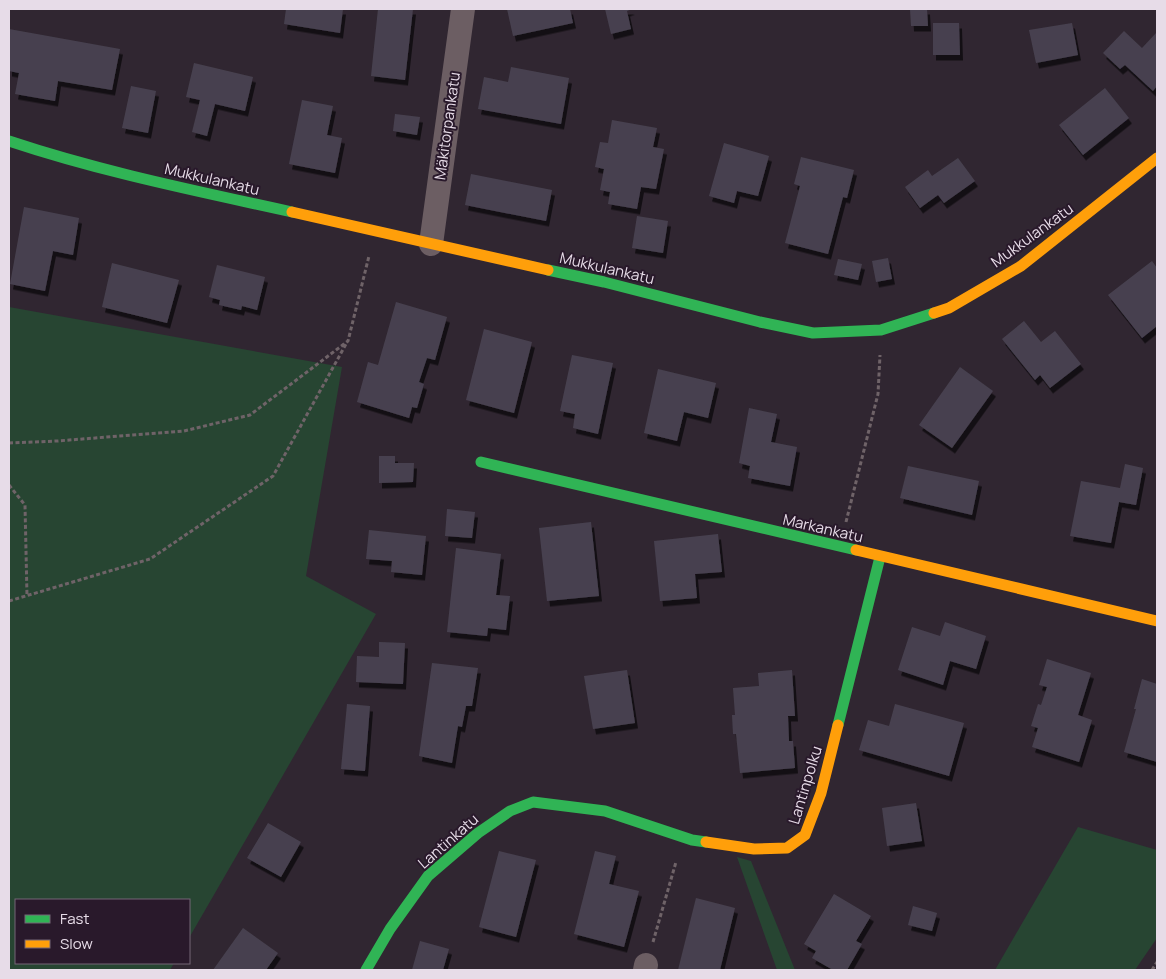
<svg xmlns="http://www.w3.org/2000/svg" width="1166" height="979" viewBox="0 0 1166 979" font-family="Manrope,sans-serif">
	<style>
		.green { fill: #274532 }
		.building { fill: #47414f; filter: url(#shadow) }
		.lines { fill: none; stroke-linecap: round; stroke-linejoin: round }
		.path { stroke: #6f6368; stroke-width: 3; stroke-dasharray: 4 2.5; stroke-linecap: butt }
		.street { stroke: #6c5e63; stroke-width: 24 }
		.fast { stroke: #30b455; stroke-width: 11 }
		.slow { stroke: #ff9f0a; stroke-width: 11 }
		.labels { text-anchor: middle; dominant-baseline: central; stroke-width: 4; stroke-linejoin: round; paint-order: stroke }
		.street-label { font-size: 15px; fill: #e7dce8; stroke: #29192b }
	</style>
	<defs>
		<filter id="shadow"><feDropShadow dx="3" dy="5.5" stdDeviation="0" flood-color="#0009"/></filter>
	</defs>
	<rect width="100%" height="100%" fill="#302631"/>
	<!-- green -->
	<path class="green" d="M9,307L342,367L306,576L376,614L189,938V900H16V963H174L170,970H9Z
		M1078,827L1157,850V938L1135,970H995Z
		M737,857L751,861L795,970H777Z"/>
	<!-- building -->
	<path class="building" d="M286,9H343L340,33L284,24Z
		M378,9H413L405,80L371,76Z
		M507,9H570L573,23L513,36Z
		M605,9H632L627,11L631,29L611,34Z
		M910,9H927L928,26H911Z
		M933,23H959L960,55H933Z
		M1072,23L1078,55L1036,63L1029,30Z
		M9,29L120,49L112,90L58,81L55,101L15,94L19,73L9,71Z
		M1124,31L1142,48L1157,32V86L1153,91L1125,65L1120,69L1103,53Z
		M194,63L253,77L245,111L215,104L207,136L192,132L200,100L186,97Z
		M511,67L569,78L561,124L478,109L484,77L508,82Z
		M131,86L156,91L148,133L122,128Z
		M1105,88L1129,118L1083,155L1059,125Z
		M302,100L333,106L327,135L342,138L335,173L289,164Z
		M395,114L420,117L417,135L393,131Z
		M612,120L657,128L653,147L664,149L656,189L641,187L637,209L608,204L610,192L600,190L604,169L595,167L600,142L608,143Z
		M724,143L769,156L758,196L737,191L734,203L709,196Z
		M801,157L854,170L847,198L843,197L828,254L785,243L800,186L794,184Z
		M958,158L975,181L944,203L938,195L920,208L905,187L928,170L932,176Z
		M471,174L552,190L546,221L465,205Z
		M24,207L79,218L73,255L53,251L45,291L10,284Z
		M637,216L668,221L663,253L632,248Z
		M888,258L892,279L876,282L872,261Z
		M838,259L862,264L858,280L834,275Z
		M1152,261L1157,268V326L1142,338L1108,295Z
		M112,263L179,280L167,323L102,307Z
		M217,265L265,277L257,310L242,306L241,310L219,305L220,300L209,297Z
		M396,302L447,317L435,360L427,358L419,382L424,384L417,408L412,407L409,418L357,402L368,362L378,365Z
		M1024,321L1041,342L1055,331L1081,364L1050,388L1040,375L1035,380L1002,339Z
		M484,329L532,342L514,413L466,400Z
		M572,355L613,363L598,434L573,428L575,414L560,411Z
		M960,367L993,391L952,448L919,425Z
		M658,369L716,383L708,418L684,412L677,441L644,433Z
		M749,408L777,414L771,442L797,447L790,486L748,478L750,466L739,463Z
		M379,456H395V463H414L413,482L379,483Z
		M1125,464L1143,468L1136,505L1119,502L1111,543L1070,536L1081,481L1120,488Z
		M908,466L979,481L972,515L900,498Z
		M447,509L475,512L472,538L445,536Z
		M591,522L599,596L547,601L539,528Z
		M369,530L426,536L422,575L391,572L392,561L366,559Z
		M718,534L722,572L695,574L697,598L660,601L654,541Z
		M456,548L501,554L496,595L510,596L506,630L488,628L487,636L447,632Z
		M945,622L986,636L976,669L950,661L943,685L898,670L912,627L940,636Z
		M379,642L405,643L403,684L356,682L357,656L379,657Z
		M1047,659L1091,673L1078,715L1092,720L1079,762L1032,747L1038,728L1031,726L1038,704L1041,705L1047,687L1039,685Z
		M432,663L478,668L472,706H466L462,727L458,726L452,763L419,756Z
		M627,670L635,723L593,729L584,676Z
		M792,670L795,716H788L789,741H793L795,768L740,773L736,734H733L732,715H735L733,688L759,686L758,673Z
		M1142,679L1157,684V762L1124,752L1136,709H1134Z
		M347,704L370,706L365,771L341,769Z
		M895,704L964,723L949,776L859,750L868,720L889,726Z
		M916,803L922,841L887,846L882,808Z
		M268,823L301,842L281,877L247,858Z
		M499,851L536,860L516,937L479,927Z
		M595,851L616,856L609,884L639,891L624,947L574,934Z
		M834,894L871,916L856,941L862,944L847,970H833L812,958L816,951L804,944Z
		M696,898L735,908L720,970H678Z
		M913,906L937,913L932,931L908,925Z
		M243,928L278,953L266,970H213Z
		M420,941L449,949L443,970H412Z"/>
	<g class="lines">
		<!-- path -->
		<path class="path" d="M9,443L57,441L184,431L250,415L348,341L369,256
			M9,485L25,505L27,596
			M846,522L878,394L880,355
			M9,601L150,559L273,476L346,344
			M653,942L676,862
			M1152,970L1157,962"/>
		<!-- street -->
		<path class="street" d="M431,244L463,9
			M645,970L646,965"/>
		<!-- fast -->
		<path class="fast" d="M9,141C102,172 197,191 292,212
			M548,270L604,282L760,322L813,333L881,330L934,313
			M481,462L856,550
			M838,725L880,557
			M366,970L390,929L428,876L478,833L510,811L533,802L605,811L692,840L706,842"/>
		<!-- slow -->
		<path class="slow" d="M292,212L548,270
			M934,313L949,308L1021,266L1157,158
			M856,550L1157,621
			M706,842L754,849L787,848L805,835L821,793L838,725"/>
	</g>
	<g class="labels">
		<!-- street labels -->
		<g class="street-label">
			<text transform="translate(447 126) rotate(-82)">Mäkitorpankatu</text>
			<text transform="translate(212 179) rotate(13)">Mukkulankatu</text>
			<text transform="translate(1032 235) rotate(-36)">Mukkulankatu</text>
			<text transform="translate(607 268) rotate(13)">Mukkulankatu</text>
			<text transform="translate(823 528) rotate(13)">Markankatu</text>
			<text transform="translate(805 785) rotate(-73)">Lantinpolku</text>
			<text transform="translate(448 841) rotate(-41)">Lantinkatu</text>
		</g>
	</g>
	<!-- border -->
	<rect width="1166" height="979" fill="none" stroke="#e7dce8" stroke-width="20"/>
	<!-- legend -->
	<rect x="15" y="899" width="175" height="65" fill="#29192b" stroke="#756777"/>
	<rect x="25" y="915" width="25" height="8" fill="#30b455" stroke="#756777"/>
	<text x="60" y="924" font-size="15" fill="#e7dce8">Fast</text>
	<rect x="25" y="940" width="25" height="8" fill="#ff9f0a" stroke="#756777"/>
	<text x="60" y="949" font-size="15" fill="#e7dce8">Slow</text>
</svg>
